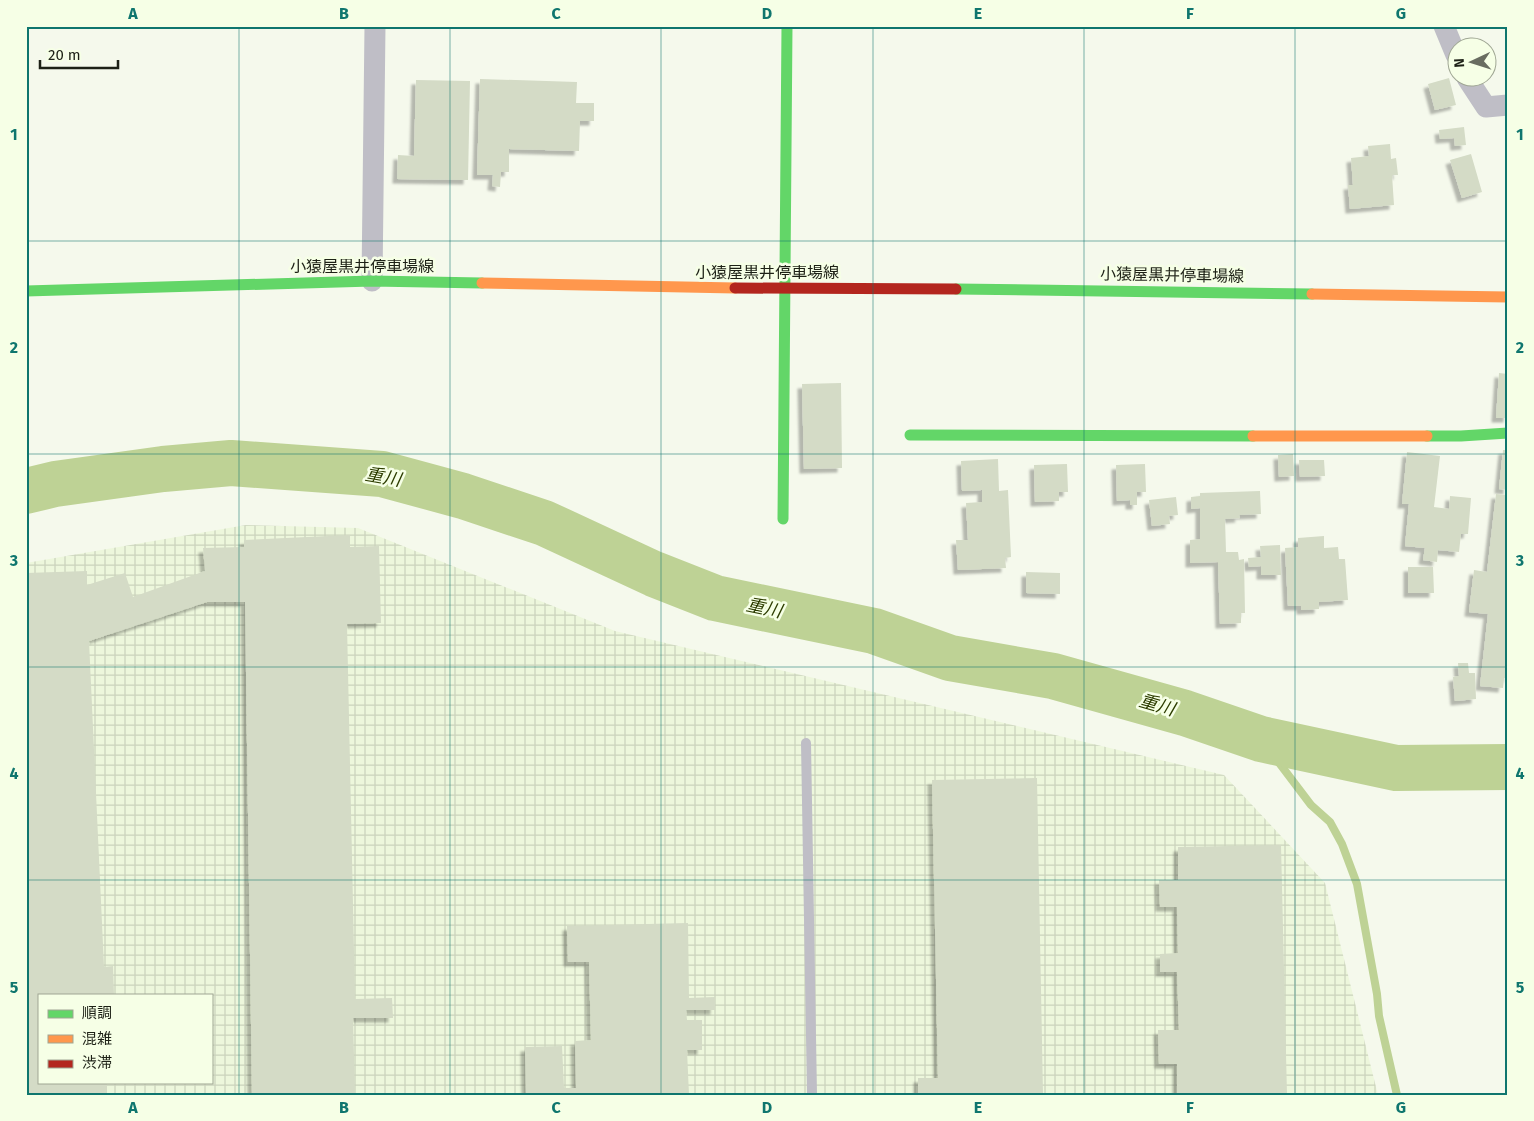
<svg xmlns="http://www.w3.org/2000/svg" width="1534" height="1121" viewBox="0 0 1534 1121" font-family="'Fira Sans','Noto Sans JP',sans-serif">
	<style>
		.industrial { fill: url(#industrial-grid); fill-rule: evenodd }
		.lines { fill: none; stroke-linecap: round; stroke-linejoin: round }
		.stream { stroke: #bed295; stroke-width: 8 }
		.river { stroke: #bed295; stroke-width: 46 }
		.building { fill: #d4dbc6; filter: url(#shadow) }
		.lane { stroke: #bfbec6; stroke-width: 10 }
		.street { stroke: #bfbec6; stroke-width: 21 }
		.fast { stroke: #63d668; stroke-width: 11 }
		.slow { stroke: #ff974d; stroke-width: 11 }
		.jam { stroke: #b3261e; stroke-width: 11 }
		.grid { fill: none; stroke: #0f766e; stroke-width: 1; stroke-opacity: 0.55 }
		.labels { text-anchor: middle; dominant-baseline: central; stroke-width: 5; stroke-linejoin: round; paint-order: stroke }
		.street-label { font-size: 16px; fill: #1d2116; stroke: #f6ffe6 }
		.water-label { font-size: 18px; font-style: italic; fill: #2d3d00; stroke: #f6ffe6 }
		.neatline { fill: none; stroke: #0f766e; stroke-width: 2 }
		.grid-label { font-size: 16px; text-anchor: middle; font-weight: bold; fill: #0f766e }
	</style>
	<defs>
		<pattern id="industrial-grid" width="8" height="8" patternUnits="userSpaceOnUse" patternTransform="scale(1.25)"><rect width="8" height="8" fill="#edf7dc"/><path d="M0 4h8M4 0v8" fill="none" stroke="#cbd3bc"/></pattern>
		<filter id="shadow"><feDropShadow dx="-4.5" dy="4.5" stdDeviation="1" flood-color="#0004"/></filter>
	</defs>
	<rect width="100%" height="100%" fill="#f5f9ec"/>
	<!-- industrial -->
	<path class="industrial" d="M246,525L358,528L615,631L1224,775L1325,883L1378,1095H26V563ZM39,995H211V1082H39Z"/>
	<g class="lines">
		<!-- stream -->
		<path class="stream" d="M1261,739L1311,805L1330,822L1342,844L1357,884L1377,994L1379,1016L1397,1095"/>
		<!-- river -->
		<path class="river" d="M26,491L55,484L163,469L231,463L382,474L463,496L544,523L654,574L715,598L874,631L950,658L1053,676L1185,713L1261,739L1396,768L1508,767"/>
	</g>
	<!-- building -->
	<path class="building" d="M1449,78L1456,105L1435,110L1428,84Z
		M480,79L577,82L576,103H594V121H580L579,151L509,149V172H501L500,187L492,186L493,175H477Z
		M416,80L470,81L468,180L397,179L398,155L414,156Z
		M1464,127L1466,145L1455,146L1454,138L1440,139L1439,130Z
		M1390,144L1391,159L1396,158L1398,175H1392L1394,205L1350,209L1348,185H1353L1351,158L1369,156L1368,146Z
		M1471,154L1482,192L1462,198L1450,160Z
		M1499,373L1508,374V418H1496Z
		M841,383L842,468L804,469L802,384Z
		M1503,450H1508V490L1499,489Z
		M1407,452L1440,456L1434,507L1449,509L1450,496L1471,498L1468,534H1461L1459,552L1438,550L1437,562L1423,560L1425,548L1405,546L1409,504H1402Z
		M1293,454L1294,476L1279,477L1278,455Z
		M998,459L999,491L1008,490L1011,557L1005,558L1006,568L958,570L956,540H968L966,503L982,502V490L962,491L961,461Z
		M1299,460H1324L1325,476L1300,477Z
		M1067,464L1068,492H1059V501L1035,502L1034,465Z
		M1145,464L1146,492H1137V505H1130V500L1117,501L1116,465Z
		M1260,491L1261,514L1239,515L1240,518L1225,519L1226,552H1238L1239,560L1244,559L1245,613H1241V623L1220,624L1218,562L1190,563V540L1200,539V508L1191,509V497L1200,496V493Z
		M1496,494L1508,495V678H1504L1503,688L1480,686L1488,614L1469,612L1474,570L1487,572Z
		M1176,497L1178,515L1169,516L1170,524L1152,526L1149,500Z
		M350,535V547L379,546L381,623L347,624L355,999L392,998L393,1018H353L355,1095H252L245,602H207L89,641L104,967L113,966L114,995H39V1082H107V1095H26V573L87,571V585L125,573L133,597L205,571L203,548L244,547V540Z
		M1324,536V548L1338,547L1339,559H1345L1348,600L1319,602V609L1301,610V606H1288L1285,548L1298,547V538Z
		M1280,545L1281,575H1261V566L1249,567L1248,558L1261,557L1260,546Z
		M1408,567H1433L1434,593H1408Z
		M1026,572L1060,573V594L1026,593Z
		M1458,663H1468L1469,673H1475L1476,699L1455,701L1453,677L1459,676Z
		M1037,778L1043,1095H918V1078H938L932,780Z
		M1281,845L1287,1095H1177V1064H1159L1158,1030H1179L1177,972H1160V954L1178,953L1177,907H1160L1159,880H1178V847Z
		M688,923L689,998L715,997V1010H686L687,1020H702V1050H687L689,1095H526L525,1047L562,1046L564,1088H576L575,1041L591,1040L589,962H568L567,926Z"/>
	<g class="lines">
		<!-- lane -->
		<path class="lane" d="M806,743L812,1095"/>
		<!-- street -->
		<path class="street" d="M1444,26L1456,55
			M1467,78L1486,107L1508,105
			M372,281L375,26"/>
		<!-- fast -->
		<path class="fast" d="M956,289L1312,294
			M26,291L372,281L482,283
			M910,435L1253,436
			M1427,436H1461L1508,433
			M783,519L787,26"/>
		<!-- slow -->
		<path class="slow" d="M482,283L735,288
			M1312,294L1508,297
			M1253,436H1427"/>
		<!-- jam -->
		<path class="jam" d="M735,288L956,289"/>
	</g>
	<!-- grid -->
	<path class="grid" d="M239,26V1095M450,26V1095M661,26V1095M873,26V1095M1084,26V1095M1295,26V1095M26,241H1508M26,454H1508M26,667H1508M26,880H1508"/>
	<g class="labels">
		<!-- street labels -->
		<g class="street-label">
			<text x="362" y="266">小猿屋黒井停車場線</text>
			<text x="767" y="272">小猿屋黒井停車場線</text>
			<text transform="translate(1172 275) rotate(1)">小猿屋黒井停車場線</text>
		</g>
		<!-- water labels -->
		<g class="water-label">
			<text transform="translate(383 477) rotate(10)">重川</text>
			<text transform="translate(764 608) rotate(12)">重川</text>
			<text transform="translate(1157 705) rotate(16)">重川</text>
		</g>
	</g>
	<!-- border -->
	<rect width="1534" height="1121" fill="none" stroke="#f6ffe6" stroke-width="55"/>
	<!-- legend -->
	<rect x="38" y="994" width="175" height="90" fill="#f6ffe6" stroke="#9fa693"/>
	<rect x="48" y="1010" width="25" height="8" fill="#63d668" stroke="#9fa693"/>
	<text x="82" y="1018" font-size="15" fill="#1d2116">順調</text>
	<rect x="48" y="1035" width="25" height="8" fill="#ff974d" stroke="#9fa693"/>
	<text x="82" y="1044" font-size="15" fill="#1d2116">混雑</text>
	<rect x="48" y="1060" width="25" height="8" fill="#b3261e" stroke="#9fa693"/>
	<text x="82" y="1068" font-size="15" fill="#1d2116">渋滞</text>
	<!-- north arrow -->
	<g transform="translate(1472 62) rotate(266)"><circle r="24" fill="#f6ffe6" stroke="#9fa693"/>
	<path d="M0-4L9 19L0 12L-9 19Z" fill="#696d61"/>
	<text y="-8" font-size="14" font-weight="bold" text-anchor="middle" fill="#1d2116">N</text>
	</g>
	<!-- scale -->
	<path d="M40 60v8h78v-8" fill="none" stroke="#1d2116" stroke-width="2.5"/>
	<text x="48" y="60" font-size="15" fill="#1d2116" stroke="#f6ffe6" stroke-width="4" paint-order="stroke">20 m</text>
	<rect x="28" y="28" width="1478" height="1066" class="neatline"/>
	<g class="grid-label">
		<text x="133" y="19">A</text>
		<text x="344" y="19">B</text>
		<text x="556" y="19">C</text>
		<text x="767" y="19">D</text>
		<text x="978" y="19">E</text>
		<text x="1190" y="19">F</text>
		<text x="1401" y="19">G</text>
		<text x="14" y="140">1</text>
		<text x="1520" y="140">1</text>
		<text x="14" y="353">2</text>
		<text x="1520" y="353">2</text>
		<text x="14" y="566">3</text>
		<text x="1520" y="566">3</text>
		<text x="14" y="779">4</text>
		<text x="1520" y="779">4</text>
		<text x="14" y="993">5</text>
		<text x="1520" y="993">5</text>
		<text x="133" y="1113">A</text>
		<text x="344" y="1113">B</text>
		<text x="556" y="1113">C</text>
		<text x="767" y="1113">D</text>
		<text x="978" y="1113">E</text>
		<text x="1190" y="1113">F</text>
		<text x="1401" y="1113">G</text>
	</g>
</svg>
